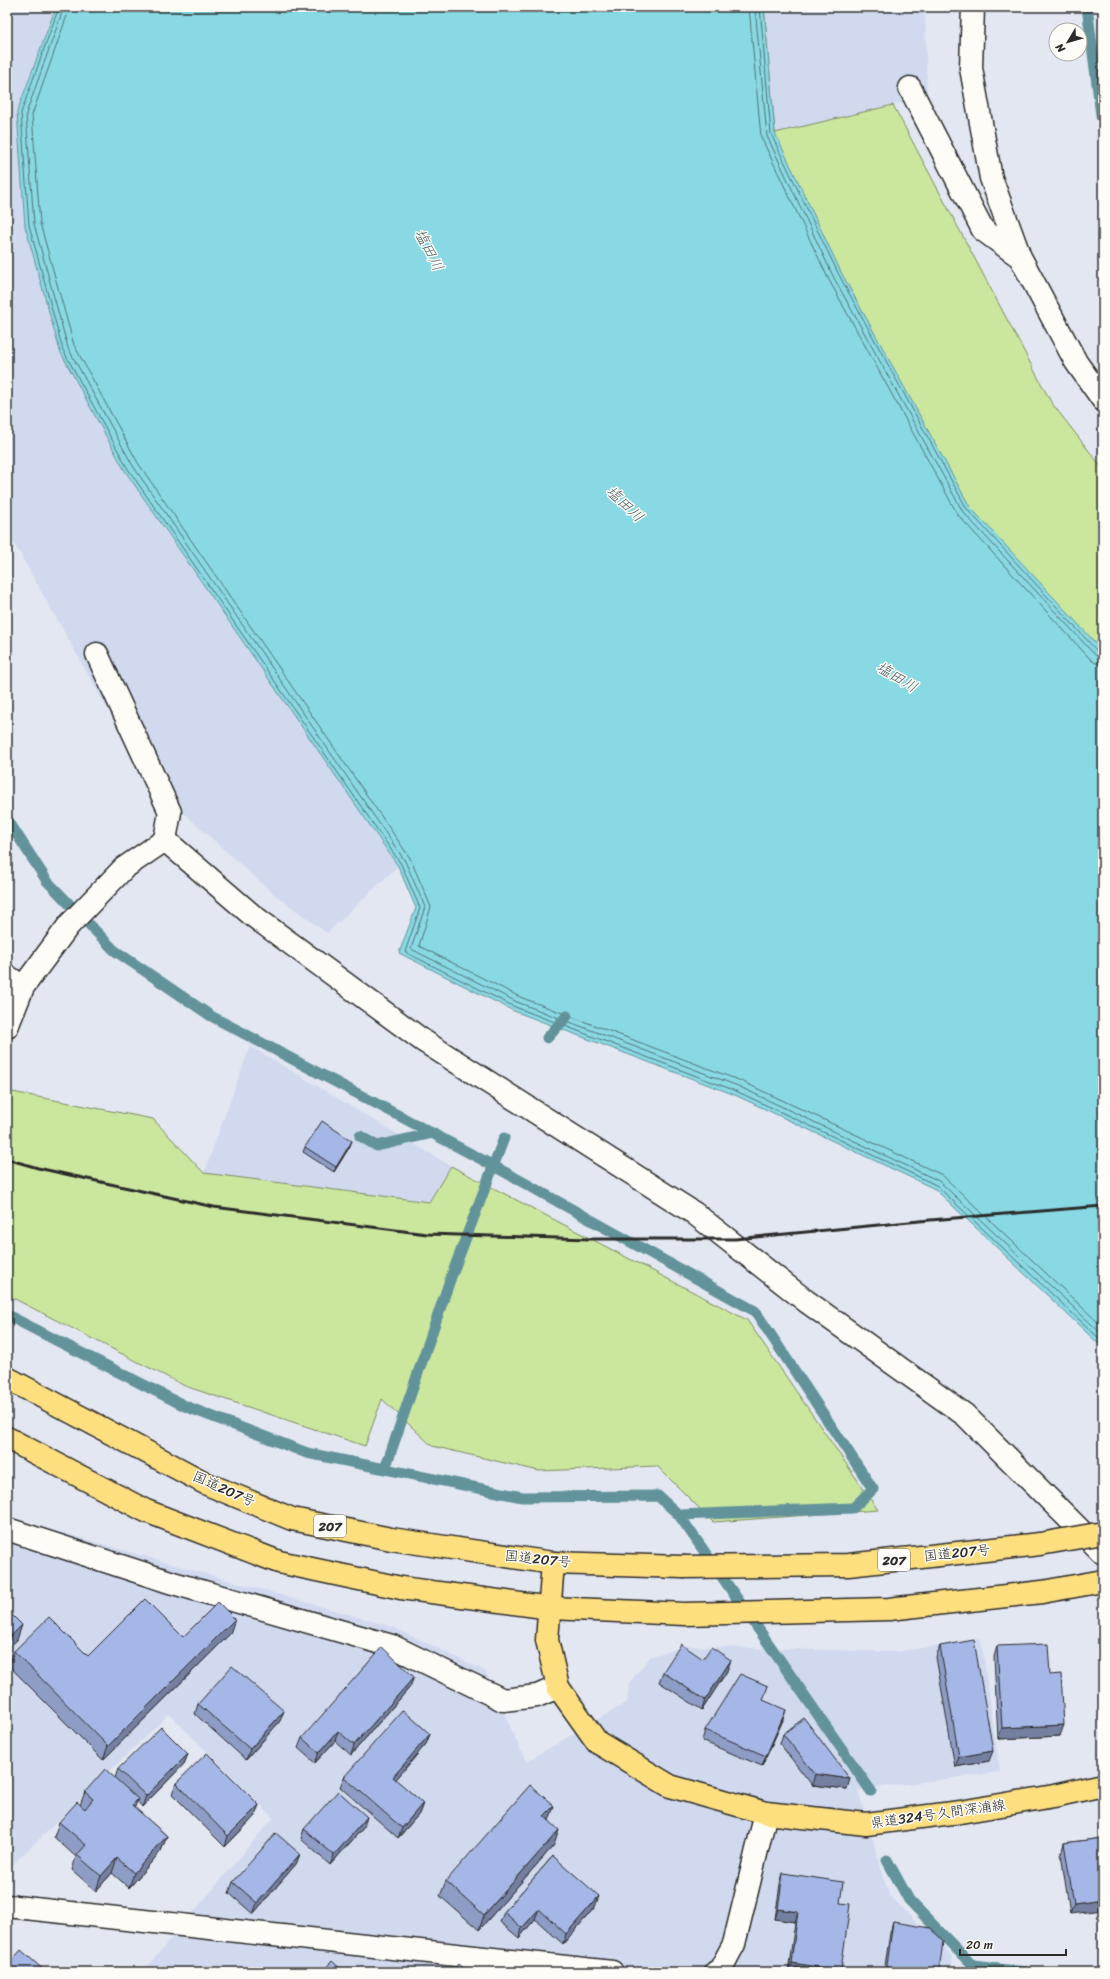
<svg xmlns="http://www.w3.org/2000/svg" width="1110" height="1979" viewBox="0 0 1110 1979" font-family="Sriracha,'Klee One',sans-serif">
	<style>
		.built { fill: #d0d9ee }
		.green { fill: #cbe79e; stroke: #7b8964 }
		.water { fill: #89d9e4; stroke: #63939a }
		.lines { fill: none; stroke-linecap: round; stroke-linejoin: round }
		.shore { stroke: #517175; stroke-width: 1 }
		.stream { stroke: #63939a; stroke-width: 11 }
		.minor-casing { stroke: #2b2b2b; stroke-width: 25 }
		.major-casing { stroke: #2b2b2b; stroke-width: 25 }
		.highway-casing { stroke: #2b2b2b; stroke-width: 25 }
		.minor { stroke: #fdfcf7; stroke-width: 22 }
		.major { stroke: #fedf80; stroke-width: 22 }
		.highway { stroke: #fedf80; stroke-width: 22 }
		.rail { stroke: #2b2b2b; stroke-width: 3 }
		.highway-bridge-casing { stroke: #2b2b2b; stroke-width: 25; stroke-linecap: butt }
		.highway-bridge { stroke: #fedf80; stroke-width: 22 }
		.wall { fill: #8e9dc6; stroke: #2b2b2b }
		.shaded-wall { fill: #7480a1; stroke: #2b2b2b }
		.building { fill: #a5b7e6; stroke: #2b2b2b }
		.labels { text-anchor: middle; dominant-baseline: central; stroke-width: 3; stroke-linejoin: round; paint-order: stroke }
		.shield { fill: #fdfcf7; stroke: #6a6a68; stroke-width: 1 }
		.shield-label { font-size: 13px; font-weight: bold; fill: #2b2b2b }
		.street-label { font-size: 14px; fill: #2b2b2b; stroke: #fdfcf7 }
		.water-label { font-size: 15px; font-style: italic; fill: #475f62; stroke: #fdfcf7 }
	</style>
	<rect width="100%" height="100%" fill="#e3e7f2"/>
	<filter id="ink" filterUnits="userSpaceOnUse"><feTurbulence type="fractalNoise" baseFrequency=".025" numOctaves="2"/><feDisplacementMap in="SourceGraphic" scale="8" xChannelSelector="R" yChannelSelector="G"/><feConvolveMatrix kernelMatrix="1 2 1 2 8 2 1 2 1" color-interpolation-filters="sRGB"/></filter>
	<g filter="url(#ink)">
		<!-- built -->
		<path class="built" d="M7,7H56L17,112L125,471L398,866L327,933L275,895L149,782L7,531Z
			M764,7H925L927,97L775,133Z
			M250,1046L451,1166L429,1202L204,1173Z
			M7,1517L393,1627L485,1671L526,1762L627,1702L629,1683L650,1657L686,1646L895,1652L981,1639L1000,1772L858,1790L889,1895L953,1957L951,1972H143L273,1818L169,1714L7,1870Z"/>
		<!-- green -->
		<path class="green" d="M518,7H764L775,133L893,105L1051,402L1103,469V716Z
			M7,1091L153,1119L204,1173L429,1202L451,1166L747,1320L878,1510L713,1522L657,1466L539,1471L432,1446L382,1399L365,1446L185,1386L7,1295Z"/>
		<!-- water -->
		<path class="water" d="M56,7H764L775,133L842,274L970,507L1103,651V1348L935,1189L735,1095L514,1011L399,953L416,908L398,866L125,471L60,351L25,226L17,112Z"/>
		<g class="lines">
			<!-- shore -->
			<path class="shore" d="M59,7L21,113L29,225L63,350L128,469L401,864L420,908L405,952L515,1007L736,1091L936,1185L1103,1342
				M64,7L26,114L34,224L68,348L133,466L405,861L425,907L411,949L517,1002L738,1086L939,1181L1103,1335
				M70,7L32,115L40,223L74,345L138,463L410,858L431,907L419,946L520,997L741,1081L942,1175L1103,1327
				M749,7L761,137L829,280L958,515L1091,660L1096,663L1103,664
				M755,7L767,136L834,278L963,512L1095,655L1103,658
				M760,7L771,134L839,275L967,509L1098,652L1103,653"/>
			<!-- stream -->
			<path class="stream" d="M1087,7L1101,115L1103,122
				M7,819L47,881L114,950L211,1016L492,1165L755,1311L873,1489L853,1508L679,1515
				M547,1038L567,1016
				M360,1136L377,1146L433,1133
				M7,1315L185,1406L307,1453L522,1497L658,1496L679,1515L871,1791
				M385,1469L451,1277L504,1138
				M887,1860L909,1900L973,1966L1026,1972"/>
			<defs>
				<path id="minor" d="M973,7L971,68L991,178L1020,257L1076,362L1103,400
					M910,88L983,230L1020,257
					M165,840L252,915L422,1040L694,1213L806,1301L965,1415L1103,1553
					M7,976L23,987
					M7,1027L23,987L69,925L124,868L165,840L170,812L97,654
					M7,1529L173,1583L392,1646L503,1700L537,1696L558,1687
					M7,1906L612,1972
					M716,1972L720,1970L734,1944L766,1813"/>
				<path id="major" d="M553,1563L547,1640L558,1687L597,1742L670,1786L766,1813L866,1824L960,1812L1054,1796L1103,1785"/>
				<path id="highway" d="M7,1378L207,1484L292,1519L391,1539L553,1563L683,1567
					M7,1438L146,1511L279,1562L401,1588L551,1608L685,1614L889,1609L1042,1592L1103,1581"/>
			</defs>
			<!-- minor casing -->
			<use href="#minor" class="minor-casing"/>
			<!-- major casing -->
			<use href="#major" class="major-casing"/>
			<!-- highway casing -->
			<use href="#highway" class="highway-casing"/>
			<!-- minor -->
			<use href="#minor" class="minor"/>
			<!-- major -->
			<use href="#major" class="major"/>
			<!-- highway -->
			<use href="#highway" class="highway"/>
			<!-- rail -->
			<path class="rail" d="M7,1159L38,1168L214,1207L427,1234L590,1239H735L930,1220L1103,1206"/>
			<defs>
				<path id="highway-bridge" d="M683,1567L848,1565L1040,1544L1103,1533"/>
			</defs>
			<!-- highway-bridge casing -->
			<use href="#highway-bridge" class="highway-bridge-casing"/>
			<!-- highway-bridge -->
			<use href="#highway-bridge" class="highway-bridge"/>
		</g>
		<!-- wall -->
		<path class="wall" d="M350,1146L334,1172L303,1152L305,1147Z
			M230,1634L103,1760L9,1666L14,1651L88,1656L183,1637Z
			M940,1646L989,1761L955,1767L936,1657Z
			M997,1646L1050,1675L1060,1736L998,1739L994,1657Z
			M703,1659L727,1671L702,1710L659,1682L663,1672Z
			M410,1687L351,1755L335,1741L315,1763L298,1748L302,1738Z
			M763,1700L783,1720L762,1766L702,1741L705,1730Z
			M198,1704L280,1721L246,1760L195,1714Z
			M430,1734L426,1744L395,1780L423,1803L419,1814L398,1838L340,1787L344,1777Z
			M783,1734L847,1789L812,1785L780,1744Z
			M188,1754L184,1764L142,1807L137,1801L134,1808L167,1836L161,1851L129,1888L112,1873L96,1891L72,1870L76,1857L54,1837L59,1822L80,1805L85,1792L115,1778L118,1769Z
			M176,1783L255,1816L225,1847L172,1794Z
			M549,1820L554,1845L479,1930L440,1896L446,1881Z
			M364,1827L330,1865L301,1839L304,1829Z
			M1103,1838L1070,1914L1061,1854L1064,1843Z
			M300,1854L296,1864L253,1914L229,1893L233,1882Z
			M553,1856L595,1907L563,1944L535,1919L519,1938L500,1922L504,1912Z
			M783,1873L840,1903V1972H788L795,1922L775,1919L780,1884Z
			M893,1922L939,1972H884L890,1933Z"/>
		<!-- shaded-wall -->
		<path class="shaded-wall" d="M352,1141L350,1146L334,1172L336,1167Z
			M235,1619L230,1634L103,1760L108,1746Z
			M22,1625L17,1640L7,1649V1640Z
			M731,1660L727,1671L702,1710L705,1700Z
			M414,1677L410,1687L351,1755L354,1745Z
			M786,1710L783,1720L762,1766L766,1756Z
			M284,1711L280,1721L246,1760L250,1749Z
			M1064,1725L1060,1736L998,1739L1002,1728Z
			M338,1731L335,1741L315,1763L319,1753Z
			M430,1734L426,1744L389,1788L393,1777Z
			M993,1751L989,1761L955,1767L959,1757Z
			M188,1754L184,1764L142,1807L146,1796Z
			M815,1774L850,1779L847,1789L812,1785Z
			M138,1799L132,1814V1805Z
			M423,1803L419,1814L398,1838L402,1828Z
			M259,1805L255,1816L225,1847L228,1836Z
			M554,1806L549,1821L544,1816Z
			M367,1817L364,1827L330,1865L334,1855Z
			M559,1830L554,1845L479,1930L484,1915Z
			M167,1836L161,1851L129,1888L134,1873Z
			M300,1854L296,1864L253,1914L257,1903Z
			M117,1858L112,1873L96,1891L101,1876Z
			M599,1896L595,1907L563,1944L566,1934Z
			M1103,1900V1910L1070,1914L1074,1904Z
			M539,1909L535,1919L519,1938L522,1928Z
			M778,1909L798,1912L795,1922L775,1919Z
			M791,1963L841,1970L840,1972H788Z"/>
		<!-- building -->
		<path class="building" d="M322,1121L352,1141L336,1167L305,1147Z
			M145,1599L183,1637L218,1602L235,1619L108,1746L14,1651L49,1617L88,1656Z
			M7,1610L22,1625L7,1640Z
			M974,1640L993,1751L959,1757L940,1646Z
			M681,1644L703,1659L711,1647L731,1660L705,1700L663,1672Z
			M1048,1644L1050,1675L1061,1674L1064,1725L1002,1728L997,1646Z
			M382,1647L414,1677L354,1745L338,1731L319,1753L302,1738Z
			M232,1666L284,1711L250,1749L198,1704Z
			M740,1674L768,1686L763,1700L786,1710L766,1756L705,1730Z
			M403,1710L430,1734L393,1777L423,1803L402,1828L344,1777Z
			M804,1718L850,1779L815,1774L783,1734Z
			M161,1727L188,1754L146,1796L118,1769Z
			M207,1753L259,1805L228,1836L176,1783Z
			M105,1769L138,1799L132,1805L167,1836L134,1873L117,1858L101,1876L77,1855L86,1845L59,1822L77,1802L85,1809L93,1799L85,1792Z
			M530,1785L554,1806L544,1816L559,1830L484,1915L446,1881Z
			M338,1791L367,1817L334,1855L304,1829Z
			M276,1833L300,1854L257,1903L233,1882Z
			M1103,1838V1900L1074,1904L1064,1843Z
			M553,1856L599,1896L566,1934L539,1909L522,1928L504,1912Z
			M783,1873L843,1882L840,1903L850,1904L841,1970L791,1963L798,1912L778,1909Z
			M893,1922L931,1928L943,1941L939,1972H886Z
			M21,1950L46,1972H7V1966Z
			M332,1961L344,1972H322Z
			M459,1964L468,1972H452Z"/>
	</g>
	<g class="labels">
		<!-- shield labels -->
		<g class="shield">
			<rect x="314" y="1515" width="32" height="22" rx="3"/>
			<rect x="878" y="1549" width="32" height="22" rx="3"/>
		</g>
		<g class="shield-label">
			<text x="330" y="1526">207</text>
			<text x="894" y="1560">207</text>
		</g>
		<!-- street labels -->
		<g class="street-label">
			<text transform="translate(224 1489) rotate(24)">国道207号</text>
			<text transform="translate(957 1553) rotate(-6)">国道207号</text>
			<text transform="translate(538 1559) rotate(6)">国道207号</text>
			<text transform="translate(938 1814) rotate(-8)">県道324号久間深浦線</text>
		</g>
		<!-- water labels -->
		<g class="water-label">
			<text transform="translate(429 250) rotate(63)">塩田川</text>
			<text transform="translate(625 504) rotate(43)">塩田川</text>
			<text transform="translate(897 677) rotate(31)">塩田川</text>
		</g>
	</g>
	<!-- margin -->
	<rect width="1110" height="1979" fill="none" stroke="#fdfcf7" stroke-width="24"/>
	<rect x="12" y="12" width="1086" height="1955" fill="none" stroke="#2b2b2b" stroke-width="1.5" filter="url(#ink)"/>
	<!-- north arrow -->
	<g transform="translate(1068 42) rotate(232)"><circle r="19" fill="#fdfcf7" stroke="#a9a8a5"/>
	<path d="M0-3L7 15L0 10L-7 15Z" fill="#2b2b2b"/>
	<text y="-6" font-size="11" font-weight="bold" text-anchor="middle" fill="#2b2b2b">N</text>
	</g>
	<!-- scale -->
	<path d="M960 1949v6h106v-6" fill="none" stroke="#2b2b2b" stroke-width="2"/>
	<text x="966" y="1949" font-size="12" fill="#2b2b2b" stroke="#fdfcf7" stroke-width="3" paint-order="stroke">20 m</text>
</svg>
